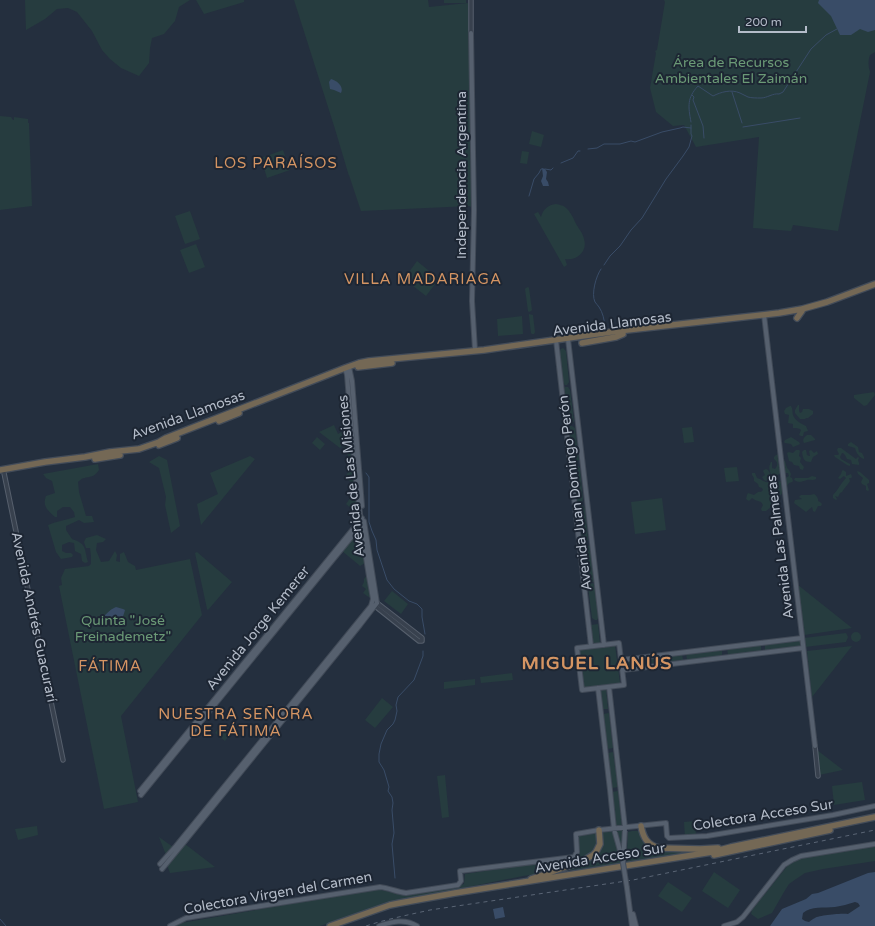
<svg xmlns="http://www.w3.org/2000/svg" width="875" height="926" viewBox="0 0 875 926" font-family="'Varela Round',sans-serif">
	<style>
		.green { fill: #263c3f }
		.water { fill: #394c67; fill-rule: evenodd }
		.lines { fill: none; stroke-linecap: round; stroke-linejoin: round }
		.stream { stroke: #394c67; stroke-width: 1 }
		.minor-casing { stroke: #565f6c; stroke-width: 5.5 }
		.major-casing { stroke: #414a57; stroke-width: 6 }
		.highway-casing { stroke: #434c59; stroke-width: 8 }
		.minor { stroke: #38414e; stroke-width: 3.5 }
		.major { stroke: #56606e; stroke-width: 4 }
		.highway { stroke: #746855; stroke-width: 5.5 }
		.rail { stroke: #5a6575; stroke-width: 1; stroke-dasharray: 4 4; stroke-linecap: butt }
		.major-bridge-casing { stroke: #414a57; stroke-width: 6; stroke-linecap: butt }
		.major-bridge { stroke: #56606e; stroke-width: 4 }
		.labels { text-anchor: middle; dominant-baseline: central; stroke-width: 4; stroke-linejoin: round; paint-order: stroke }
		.park-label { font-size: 14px; fill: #6b9a76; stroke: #1d2633 }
		.street-label { font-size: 14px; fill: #b4bcc9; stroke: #1d2633 }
		.neighbourhood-label { font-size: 15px; letter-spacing: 1px; fill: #d59563; stroke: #1d2633 }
		.district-label { font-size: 18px; font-weight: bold; letter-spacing: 1px; fill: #d59563; stroke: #1d2633 }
	</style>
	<rect width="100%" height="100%" fill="#242f3e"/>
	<!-- green -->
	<path class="green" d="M25,0H190L179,7L175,21L164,34L152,38L150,48L149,63L139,76L121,68L110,59L102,50L92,31L77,12L68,8L57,9L45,19L26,30Z
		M196,0H244V2L204,14Z
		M294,0H428L429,7L468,3L473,206L470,207V206L361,211L349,175V176L335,129Z
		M444,0H466V3H444Z
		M664,0H875V52L870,55C868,60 868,66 870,72L838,231L793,225L791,231L753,228L759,137L696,147L684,125L673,126L656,112L650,88L656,53L655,51L657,50L665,2Z
		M0,116C4,116 7,117 11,117L13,120H14V117L28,119V123H29L32,206L0,210Z
		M532,131L544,135L541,147L529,144Z
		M283,150L290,170L267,178L261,158Z
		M522,151L529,152L527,164L520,163Z
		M556,204C560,205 562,205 565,207C570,211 573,217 575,222C578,228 583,233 584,239C588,252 576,261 565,259L567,265L564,267L534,214L538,212L541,217C543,209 548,205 556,204Z
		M190,211L200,239L185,244L175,216Z
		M196,244L205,267L189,273L180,250Z
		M417,261L439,279L426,296L404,279Z
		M528,287L529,288L532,310L531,311L529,312L528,311L525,289L526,288Z
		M529,314L533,315L535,332L534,334H532L531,333L529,316Z
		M522,316L523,334L498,336L497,319Z
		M563,348L566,351L569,382L567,385H565L562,383L559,352L561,349Z
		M565,387H568L570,390L574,421L572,424H570L567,422L563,391Z
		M874,392L875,395L867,405L864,406L854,398V395Z
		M798,405H799V411L800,413L802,412L803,409H809L813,411V414L808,418H806L805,419H800L795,413V410Z
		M790,406H791C793,409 792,412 793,415C795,421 802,424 806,426L808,431L804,432L803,436H801L799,435L801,430L800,429L796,428H793V424L788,423L789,415L785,414L784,411L786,408Z
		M334,425L338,434L349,428L351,435L340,448L319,432Z
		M570,426H572L575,428L579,460L577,462L575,463L572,461L568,429Z
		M692,427L694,442L684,443L682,428Z
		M807,435H811L815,439V440L804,443C802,440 804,437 807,435Z
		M317,437L325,444L320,450L312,443Z
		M791,437L799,442L800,444L798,445L793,447L791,444L785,443L784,442L785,440Z
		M349,441L351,442L352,457H350L343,451V448Z
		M851,442L858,447L859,452L862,453L864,457V459C860,458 856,453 855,448L848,446V444Z
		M838,448H841L856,459L858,457L859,458L858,460L859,463V465L852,464L851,460L847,459L845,455L843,453H842L840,457L841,459L850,464V466L847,465L835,457L834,455H838L839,454L837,450Z
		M796,450H799L800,451L799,456L801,458L800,462L804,467L803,470L800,469L799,466L794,465L792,462L789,461L787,453L789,452L793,453Z
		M804,450H806L807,455L809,456H810L809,451L811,450L814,453L817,451L818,454L813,457L811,462C804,462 803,459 802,452Z
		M779,454L781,458L778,464L780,467L781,473L774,477C769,474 768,467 771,462H772V468L775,469C778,465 778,462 774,459V457L776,455Z
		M159,456L167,460L180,526L171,533L165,505L166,497L159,468L149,462Z
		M250,456L255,459L201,525L197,504L218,494L210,473Z
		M783,460L785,461L787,468L789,470L791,474L790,477L792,478L793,481L792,482L789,483L787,486L785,484L784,479L789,476L788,473H785L782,469Z
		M353,463L355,483L353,484L345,477L349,471L348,470Z
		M98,464L99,470C92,481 85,474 78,482L79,492L86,516H92L94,522L84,523L79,520L66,526V530L72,539C87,544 84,548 88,562L85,563L82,561L81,554L75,551L74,543L69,542L62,545V551L66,553H71L73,555L72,557L61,559L56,552L48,525C57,521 66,520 75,517L74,512L70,507H63L57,511V517H55C48,511 42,506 46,496L55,493L52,481L46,478L43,474Z
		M577,465L580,468L583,499L582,502L579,503L577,500L573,469L575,466Z
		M737,467L739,481L726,482L724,468Z
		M766,469L768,470L770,473L768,479L766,481L764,480L762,477L765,475L763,471L764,470Z
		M843,470L846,472V476L851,474L852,477L851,478H849L850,481C848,485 844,488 842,492L840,493L838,497L835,496L837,499L836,500L833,498V495C838,490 841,483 846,478L844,476L840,479L838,478L841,474L842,471Z
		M857,471L860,472L869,480V483L867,484L869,490L868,491L866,490V486L862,484L861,482L863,478L858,474Z
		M752,473H755L757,478C761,479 762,481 766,482C772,483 776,480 782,482C784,486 783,492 781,495L773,493L771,496L775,501V504L766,511H762L761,509L763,505L761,502L755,500L752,498L749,501L746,499L747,495L748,493L754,495C757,493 758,491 761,492L763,490L762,488L759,487L758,484L754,481V478L752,475Z
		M812,476L816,477V479C813,481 810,479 807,480C801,482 799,483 794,480L795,478H808Z
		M355,488L357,509L354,511L346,504L351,497V493Z
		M814,494C816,495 819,499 818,501L820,502L822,504L821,506H818L815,512L813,511L812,507L806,512L794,503L795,500L802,499L799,497L801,495H810Z
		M662,498L666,530L635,534L631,502Z
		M582,505L585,508L588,539L587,542L584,543L582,540L578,509L580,506Z
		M354,534L359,535L361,538L365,563L360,566L359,565L342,551Z
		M97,535L106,539L103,542L97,543L96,550L101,562L109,561L115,551L117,555L116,561L120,562V554L124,552L128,562L135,566L136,570L190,559L202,615L121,716L138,802L104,809L59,586L62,585L61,578L65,569L89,566L91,564V556L90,548H86L84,542L86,538Z
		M587,545L590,546L591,548L595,581L594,582H589L586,581L581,548Z
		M197,552L232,582L208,610L207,609L195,553Z
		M367,575L373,599L367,596L363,593L366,589L362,586L364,582V579Z
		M593,583L596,586L599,617L597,620H595L592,618L588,587L590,584Z
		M798,585L852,628L804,635Z
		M392,591L408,604L401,614L384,601Z
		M598,624L600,644L593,645L591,625Z
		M851 637a5 5 0 1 1 10 0a5 5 0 1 1-10 0Z
		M846,633L848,637L846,642L805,647L803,642L804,638Z
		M800,639L801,646L765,651V643Z
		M761,644V651L728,655L727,648Z
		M615,645L620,683L584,688L579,650Z
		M852,646L816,692L812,697L807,651Z
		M722,649V656L687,660L686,653Z
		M682,654L683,660L648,664L647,658Z
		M643,659V665L624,667V661Z
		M512,673L513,680L481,683L480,677Z
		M475,679V685L444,689V682Z
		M606,689L608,709H603L600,690Z
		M382,698L393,707L375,728L365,720Z
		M609,713L613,748L607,749L603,714Z
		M220,726L230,734L225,741L215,733Z
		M817,750L843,770L819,775Z
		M613,752L618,787L612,788L608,753Z
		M445,775L449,817L442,818L437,776Z
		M862,782L865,800L834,805L832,786Z
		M618,791L622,826L616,827L612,792Z
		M695,821L696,836L685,837L684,822Z
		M37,826L38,835L18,840L15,829Z
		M616,830H623V857Z
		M613,831L621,864L523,876L394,902L320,926H176L181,923L376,889L405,895L464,884L465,874L579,857L577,836Z
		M632,831H638C641,834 640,836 641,839C643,843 647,846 651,848L697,852L626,863L628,859L627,851L628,832Z
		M159,837L173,847L166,855Z
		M185,844L215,867L170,873L167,865Z
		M875,846V861L823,869L805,873L796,879L789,884L784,892L772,913L758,919L751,914L752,910L789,864L794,860L801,857Z
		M714,872L740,890L728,908L702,891Z
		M668,882L692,898L682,912L658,896Z"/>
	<!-- water -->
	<path class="water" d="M819,0H875V30L868,32L860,29L851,35H840L831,16L818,3Z
		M331,79C338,81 344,87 341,93L334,90L330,89L329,82Z
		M542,168L545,169L547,172L546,179L548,182L549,186H543L541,181L543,176Z
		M116,607L123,609L125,610C121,626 116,626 101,624L100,621C105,615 109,610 116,607Z
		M875,872V926H770L782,909L806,899L812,894L818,893L868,873ZM855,902L858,903L860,906L848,914C844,913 819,915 815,918C813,919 811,920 809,922L805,921L802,919L803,913C811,906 824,908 835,907C842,906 848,904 855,902Z
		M503,907L505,917L495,919L493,909Z"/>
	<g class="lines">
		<!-- stream -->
		<path class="stream" d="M732,92L742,123
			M692,95L694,97L693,100L703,126L704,138
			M691,122C688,106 687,98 698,86L713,96C721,92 731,89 740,93C743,94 745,96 748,97C751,98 757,98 761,98C767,98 773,93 779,94L783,92L811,49L826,35L837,29
			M743,127L800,118
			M588,149L597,148L604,144H620L631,141L635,142L662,132L680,128L683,127L691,128
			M561,163L573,158L578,151H580
			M545,169L551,170L553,168
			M529,196L534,179L539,173L541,169H542
			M604,265L610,256L620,246L631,230L642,218L666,179L683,156L689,147L692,136L691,134V125
			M601,269C596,276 591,294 595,302C596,304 598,305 599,307C603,313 604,319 605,326
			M366,473L369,477V522L372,531L376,540L377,550L387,580L394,589L409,601L417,604L422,609V617L425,634
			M395,878L392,844L394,833L392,810L393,803L392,797L388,791L389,787L384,770L379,762V754L381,744L387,730L393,724L395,720L397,711L396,705L398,697L414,680L423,656V651
			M0,919L6,926"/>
		<defs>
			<path id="minor" d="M471,0V33
				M4,473L63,760
				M377,603L422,638V641
				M375,606L419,641H422
				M815,746L818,776"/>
			<path id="major" d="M471,33L474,210L472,301L475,350
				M764,315L815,746
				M568,339L604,645
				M556,340L591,646
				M349,367L352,381L362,506
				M364,521L377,603
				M619,643L624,685L582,690L577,648Z
				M621,660L802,638
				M623,670L803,648
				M609,687L625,828L623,863
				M598,688L610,790L614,829L622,858
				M140,791L362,518
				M141,795L362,524
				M160,864L176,846L371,606L373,599C359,525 353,450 347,375L345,368
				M162,869L185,841L360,625L377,603
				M627,888L632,926
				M633,914L636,926
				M170,926L186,918L380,887C389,888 397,892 406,893L458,885L461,881L460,871L574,857L577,852L576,834L599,830L666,823L667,836L669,838L707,836L833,815L875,806
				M379,926C391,922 405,918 417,926
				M724,926L737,922L743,917L784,865L792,860L801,856L875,844"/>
			<path id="highway" d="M797,318L802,311
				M582,343L616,337L623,334
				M358,367L392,363
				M219,421L239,413
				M159,445L177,438
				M95,459L120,455
				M0,470L45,462L85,457L110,452L139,449L159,442L166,438L345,368L359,363L369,361L484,350L618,331L779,313L802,309L827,302L875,284
				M641,826C643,837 647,845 659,848L700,849L718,848
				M714,855L830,830
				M531,879L583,861L593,855L596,852L600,844L599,830
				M330,926L390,905L400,903L455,893L712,852L731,847L875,817"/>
		</defs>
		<!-- minor casing -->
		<use href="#minor" class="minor-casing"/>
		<!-- major casing -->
		<use href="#major" class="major-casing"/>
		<!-- highway casing -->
		<use href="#highway" class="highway-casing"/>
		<!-- minor -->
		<use href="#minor" class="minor"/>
		<!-- major -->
		<use href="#major" class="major"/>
		<!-- highway -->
		<use href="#highway" class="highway"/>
		<!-- rail -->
		<path class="rail" d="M366,926C387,919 408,915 430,910L633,880L875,830"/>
		<defs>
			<path id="major-bridge" d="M623,863L627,888"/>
		</defs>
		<!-- major-bridge casing -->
		<use href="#major-bridge" class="major-bridge-casing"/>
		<!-- major-bridge -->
		<use href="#major-bridge" class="major-bridge"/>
	</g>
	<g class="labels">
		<!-- park labels -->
		<g class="park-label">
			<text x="731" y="62">Área de Recursos<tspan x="731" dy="16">Ambientales El Zaimán</tspan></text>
			<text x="123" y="620">Quinta "José<tspan x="123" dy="16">Freinademetz"</tspan></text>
		</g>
		<!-- street labels -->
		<g class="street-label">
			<text transform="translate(461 175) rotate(-90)">Independencia Argentina</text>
			<text transform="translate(612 324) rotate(-7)">Avenida Llamosas</text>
			<text transform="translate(188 415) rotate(-20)">Avenida Llamosas</text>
			<text transform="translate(351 476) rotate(-96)">Avenida de Las Misiones</text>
			<text transform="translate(575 493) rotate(-97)">Avenida Juan Domingo Perón</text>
			<text transform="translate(780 547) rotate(-97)">Avenida Las Palmeras</text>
			<text transform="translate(34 617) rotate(78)">Avenida Andrés Guacurarí</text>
			<text transform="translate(258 628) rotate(-51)">Avenida Jorge Kemerer</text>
			<text transform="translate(763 815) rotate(-9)">Colectora Acceso Sur</text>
			<text transform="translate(600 858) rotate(-9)">Avenida Acceso Sur</text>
			<text transform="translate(278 893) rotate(-10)">Colectora Vírgen del Carmen</text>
		</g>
		<!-- neighbourhood labels -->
		<g class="neighbourhood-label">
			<text x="276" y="163">LOS PARAÍSOS</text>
			<text x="423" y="279">VILLA MADARIAGA</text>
			<text x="110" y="666">FÁTIMA</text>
			<text x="236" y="714">NUESTRA SEÑORA<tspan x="236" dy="17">DE FÁTIMA</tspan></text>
		</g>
		<!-- district labels -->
		<g class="district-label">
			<text x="597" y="663">MIGUEL LANÚS</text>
		</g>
	</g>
	<!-- scale -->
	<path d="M739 26v6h67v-6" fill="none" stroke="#b4bcc9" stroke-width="2"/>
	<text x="745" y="26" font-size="12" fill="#b4bcc9" stroke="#1d2633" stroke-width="3" paint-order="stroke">200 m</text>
</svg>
